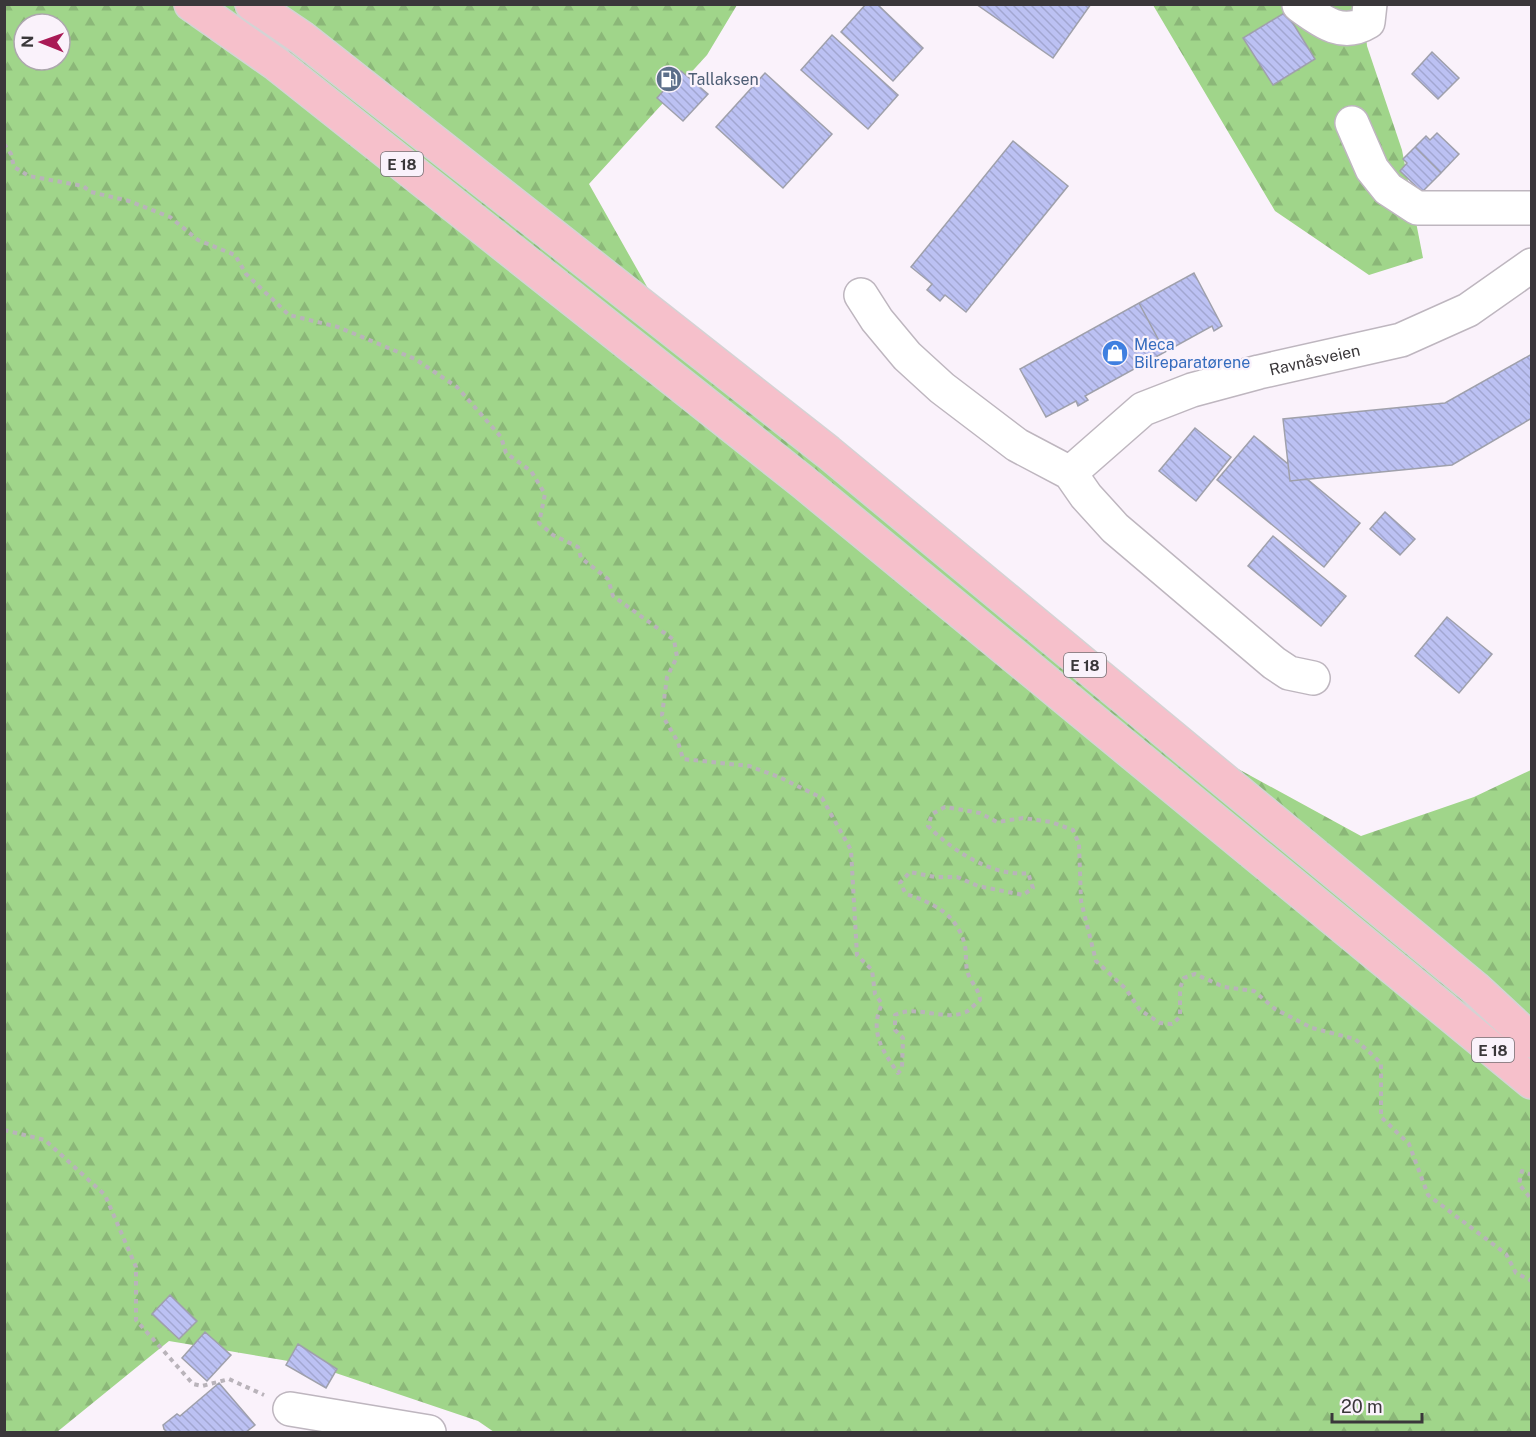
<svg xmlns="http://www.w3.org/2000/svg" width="1536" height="1437" viewBox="0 0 1536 1437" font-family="'Public Sans',sans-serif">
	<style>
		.forest { fill: url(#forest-firs); fill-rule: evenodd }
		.building { fill: url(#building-back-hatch); stroke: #9fa0ab; stroke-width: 1.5 }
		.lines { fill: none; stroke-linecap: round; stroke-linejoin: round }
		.minor-casing { stroke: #beb6bf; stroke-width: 36 }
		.highway-casing { stroke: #d4d3d4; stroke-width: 36 }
		.path { stroke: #b9b3ba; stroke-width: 4; stroke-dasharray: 4.5 4.5; stroke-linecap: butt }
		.minor { stroke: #fff; stroke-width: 33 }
		.highway { stroke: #f6c0cb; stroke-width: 33 }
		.labels { text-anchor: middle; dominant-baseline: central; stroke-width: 4.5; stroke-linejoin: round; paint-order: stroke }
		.shield { fill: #faf2fb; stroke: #746f74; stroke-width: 1.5 }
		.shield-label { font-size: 15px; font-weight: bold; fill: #3a373a }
		.service-label { font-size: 16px; fill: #4e5e75; stroke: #faf2fb; text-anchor: start }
		.shop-label { font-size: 16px; fill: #366cbe; stroke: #faf2fb; text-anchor: start }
		.street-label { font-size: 16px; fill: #3a373a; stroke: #faf2fb }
	</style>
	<defs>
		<pattern id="forest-firs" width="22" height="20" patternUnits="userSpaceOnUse" patternTransform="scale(1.5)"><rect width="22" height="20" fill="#a0d58a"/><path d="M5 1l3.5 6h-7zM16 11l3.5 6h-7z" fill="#8bb778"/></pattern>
		<pattern id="building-back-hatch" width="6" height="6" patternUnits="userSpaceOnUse" patternTransform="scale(1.5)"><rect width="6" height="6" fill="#bcc1f3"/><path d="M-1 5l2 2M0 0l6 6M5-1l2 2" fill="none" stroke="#a2a6d1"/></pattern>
	</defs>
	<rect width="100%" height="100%" fill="#faf2fb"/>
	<!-- forest -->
	<path class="forest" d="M5,5H737L707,55L589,184L663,315L1209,753L1361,836L1474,797L1531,770V1432H494L478,1421L312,1365L169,1341L57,1432H5ZM24,24H60V60H24Z
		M1153,5H1363L1367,46L1402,150L1423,258L1369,275L1275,211Z"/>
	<!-- building -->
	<path class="building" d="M866,4H877L923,48L893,81L841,32Z
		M976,4H1091L1053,58Z
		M1286,12L1315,59L1273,85L1243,38Z
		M832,35L898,95L868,129L801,70Z
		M1432,52L1459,78L1438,99L1412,74Z
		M681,71L708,94L683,121L657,98Z
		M765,73L832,134L783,188L716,127Z
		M1437,133L1459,154L1441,173L1415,147L1426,136L1430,140Z
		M1013,141L1068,186L966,312L945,295L940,301L927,290L932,284L911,267Z
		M1415,147L1441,173L1422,192L1400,171L1407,163L1403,159Z
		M1194,273L1222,326L1214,331L1212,326L1165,352L1139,303Z
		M1139,303L1165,352L1085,396L1088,400L1078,406L1076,401L1046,417L1020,369Z
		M1532,354V418L1452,465L1290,481L1283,419L1445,403Z
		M1195,428L1231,457L1196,501L1159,471Z
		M1254,436L1288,464L1290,481L1307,479L1360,523L1324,567L1217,480Z
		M1385,512L1415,539L1400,555L1370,529Z
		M1273,536L1346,596L1321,626L1248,566Z
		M1447,617L1492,654L1459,693L1415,656Z
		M170,1295L197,1321L179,1339L152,1314Z
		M205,1332L231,1355L207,1381L182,1358Z
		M298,1344L337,1369L326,1388L286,1365Z
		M219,1383L255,1425L246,1432H167L164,1429L163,1425L177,1414L180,1416Z"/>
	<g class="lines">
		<defs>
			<g id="minor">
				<path d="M1299,5C1321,21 1342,38 1368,22L1370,4"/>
				<path d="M1352,123L1372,169L1388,189L1417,208H1532"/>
				<path d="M861,295L877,320L907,356L942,388L1017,445L1070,473L1086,496L1115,528L1274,663L1289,673L1313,678"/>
				<path id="s1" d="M1070,473L1143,409L1192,390L1259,372L1401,340L1468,310L1532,265"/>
				<path d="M290,1409L429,1432"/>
			</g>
			<path id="highway" d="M191,4L275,63L803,482L1532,1082
				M252,4L302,38L828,452L1475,988L1532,1041"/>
		</defs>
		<!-- minor casing -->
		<use href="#minor" class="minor-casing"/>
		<!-- highway casing -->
		<use href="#highway" class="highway-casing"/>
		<!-- path -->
		<path class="path" d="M4,144L11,154L14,167L29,176L83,186L91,192L129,201L170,217L198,240L235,255L246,274L289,315L338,327L415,359L457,387L501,437L506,453L531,471L545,494L539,523L553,535L578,547L581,558L608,579L613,596L674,640L677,657L667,677L662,715L678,742L683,759L749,766L779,777L822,798L851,850L857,955L872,970L875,994L882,1004C869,1031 882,1050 898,1073L902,1069L903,1038L895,1030V1015C918,1004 943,1022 966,1012C970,1010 976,1003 980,1000C979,988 969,981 967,970C965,961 967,951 964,942C955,913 933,903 906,894L900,883L910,872L935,877H957L978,886L1023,895L1033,888L1028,873C993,877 951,850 928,826L932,814L945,807L980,813L997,822L1023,818L1051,822L1073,830L1079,844L1081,901L1096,961L1126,989L1140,1010L1160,1023L1172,1024L1180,1017V988L1184,978L1195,974L1224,987L1254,991L1275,1009L1312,1028L1355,1039L1381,1063V1117L1409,1144L1428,1195L1506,1254L1516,1273L1532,1281
			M4,1130L45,1140L105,1195L136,1267V1320L193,1384L202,1386L229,1379L264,1395
			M1532,1175L1522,1171L1519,1184L1532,1200"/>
		<!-- minor -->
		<use href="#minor" class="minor"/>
		<!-- highway -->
		<use href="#highway" class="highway"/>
	</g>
	<!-- icons -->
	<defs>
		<symbol id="fuel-disc" viewBox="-11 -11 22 22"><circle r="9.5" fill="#5c6f8a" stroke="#faf2fb"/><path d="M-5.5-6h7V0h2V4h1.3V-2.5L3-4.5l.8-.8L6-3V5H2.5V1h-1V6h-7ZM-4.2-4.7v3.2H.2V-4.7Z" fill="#fff"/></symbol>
		<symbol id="shop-disc" viewBox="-11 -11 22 22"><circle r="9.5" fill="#3f7fe0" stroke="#faf2fb"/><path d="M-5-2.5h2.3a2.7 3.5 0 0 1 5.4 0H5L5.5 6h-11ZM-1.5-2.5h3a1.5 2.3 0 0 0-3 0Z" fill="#fff"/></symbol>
	</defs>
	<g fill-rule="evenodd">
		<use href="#fuel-disc" x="654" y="64" width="30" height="30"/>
		<use href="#shop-disc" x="1100" y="338" width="30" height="30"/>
	</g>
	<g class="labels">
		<!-- shield labels -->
		<g class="shield">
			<rect x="381" y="152" width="42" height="24" rx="4.5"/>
			<rect x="1064" y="653" width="42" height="24" rx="4.5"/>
			<rect x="1472" y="1038" width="42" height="24" rx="4.5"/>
		</g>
		<g class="shield-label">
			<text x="402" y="164">E 18</text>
			<text x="1085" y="665">E 18</text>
			<text x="1493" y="1050">E 18</text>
		</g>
		<!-- service labels -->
		<g class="service-label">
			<text x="688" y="79">Tallaksen</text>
		</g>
		<!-- shop labels -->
		<g class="shop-label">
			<text x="1134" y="344">Meca<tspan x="1134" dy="18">Bilreparatørene</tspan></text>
		</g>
		<!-- street labels -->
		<g class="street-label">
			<text stroke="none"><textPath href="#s1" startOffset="276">Ravnåsveien</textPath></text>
		</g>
	</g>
	<!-- border -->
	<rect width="1536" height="1437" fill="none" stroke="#3a373a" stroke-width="12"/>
	<!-- north arrow -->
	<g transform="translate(42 42) rotate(271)"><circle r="28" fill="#faf2fb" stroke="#ada7ae" stroke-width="1.5"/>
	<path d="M0-4.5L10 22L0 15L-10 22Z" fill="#a91a56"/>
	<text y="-9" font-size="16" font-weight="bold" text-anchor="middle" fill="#3a373a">N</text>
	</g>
	<!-- scale -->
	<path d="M1332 1413v9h90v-9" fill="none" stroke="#3a373a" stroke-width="3"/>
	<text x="1341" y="1413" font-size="18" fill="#3a373a" stroke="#faf2fb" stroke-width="4.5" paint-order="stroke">20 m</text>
</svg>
